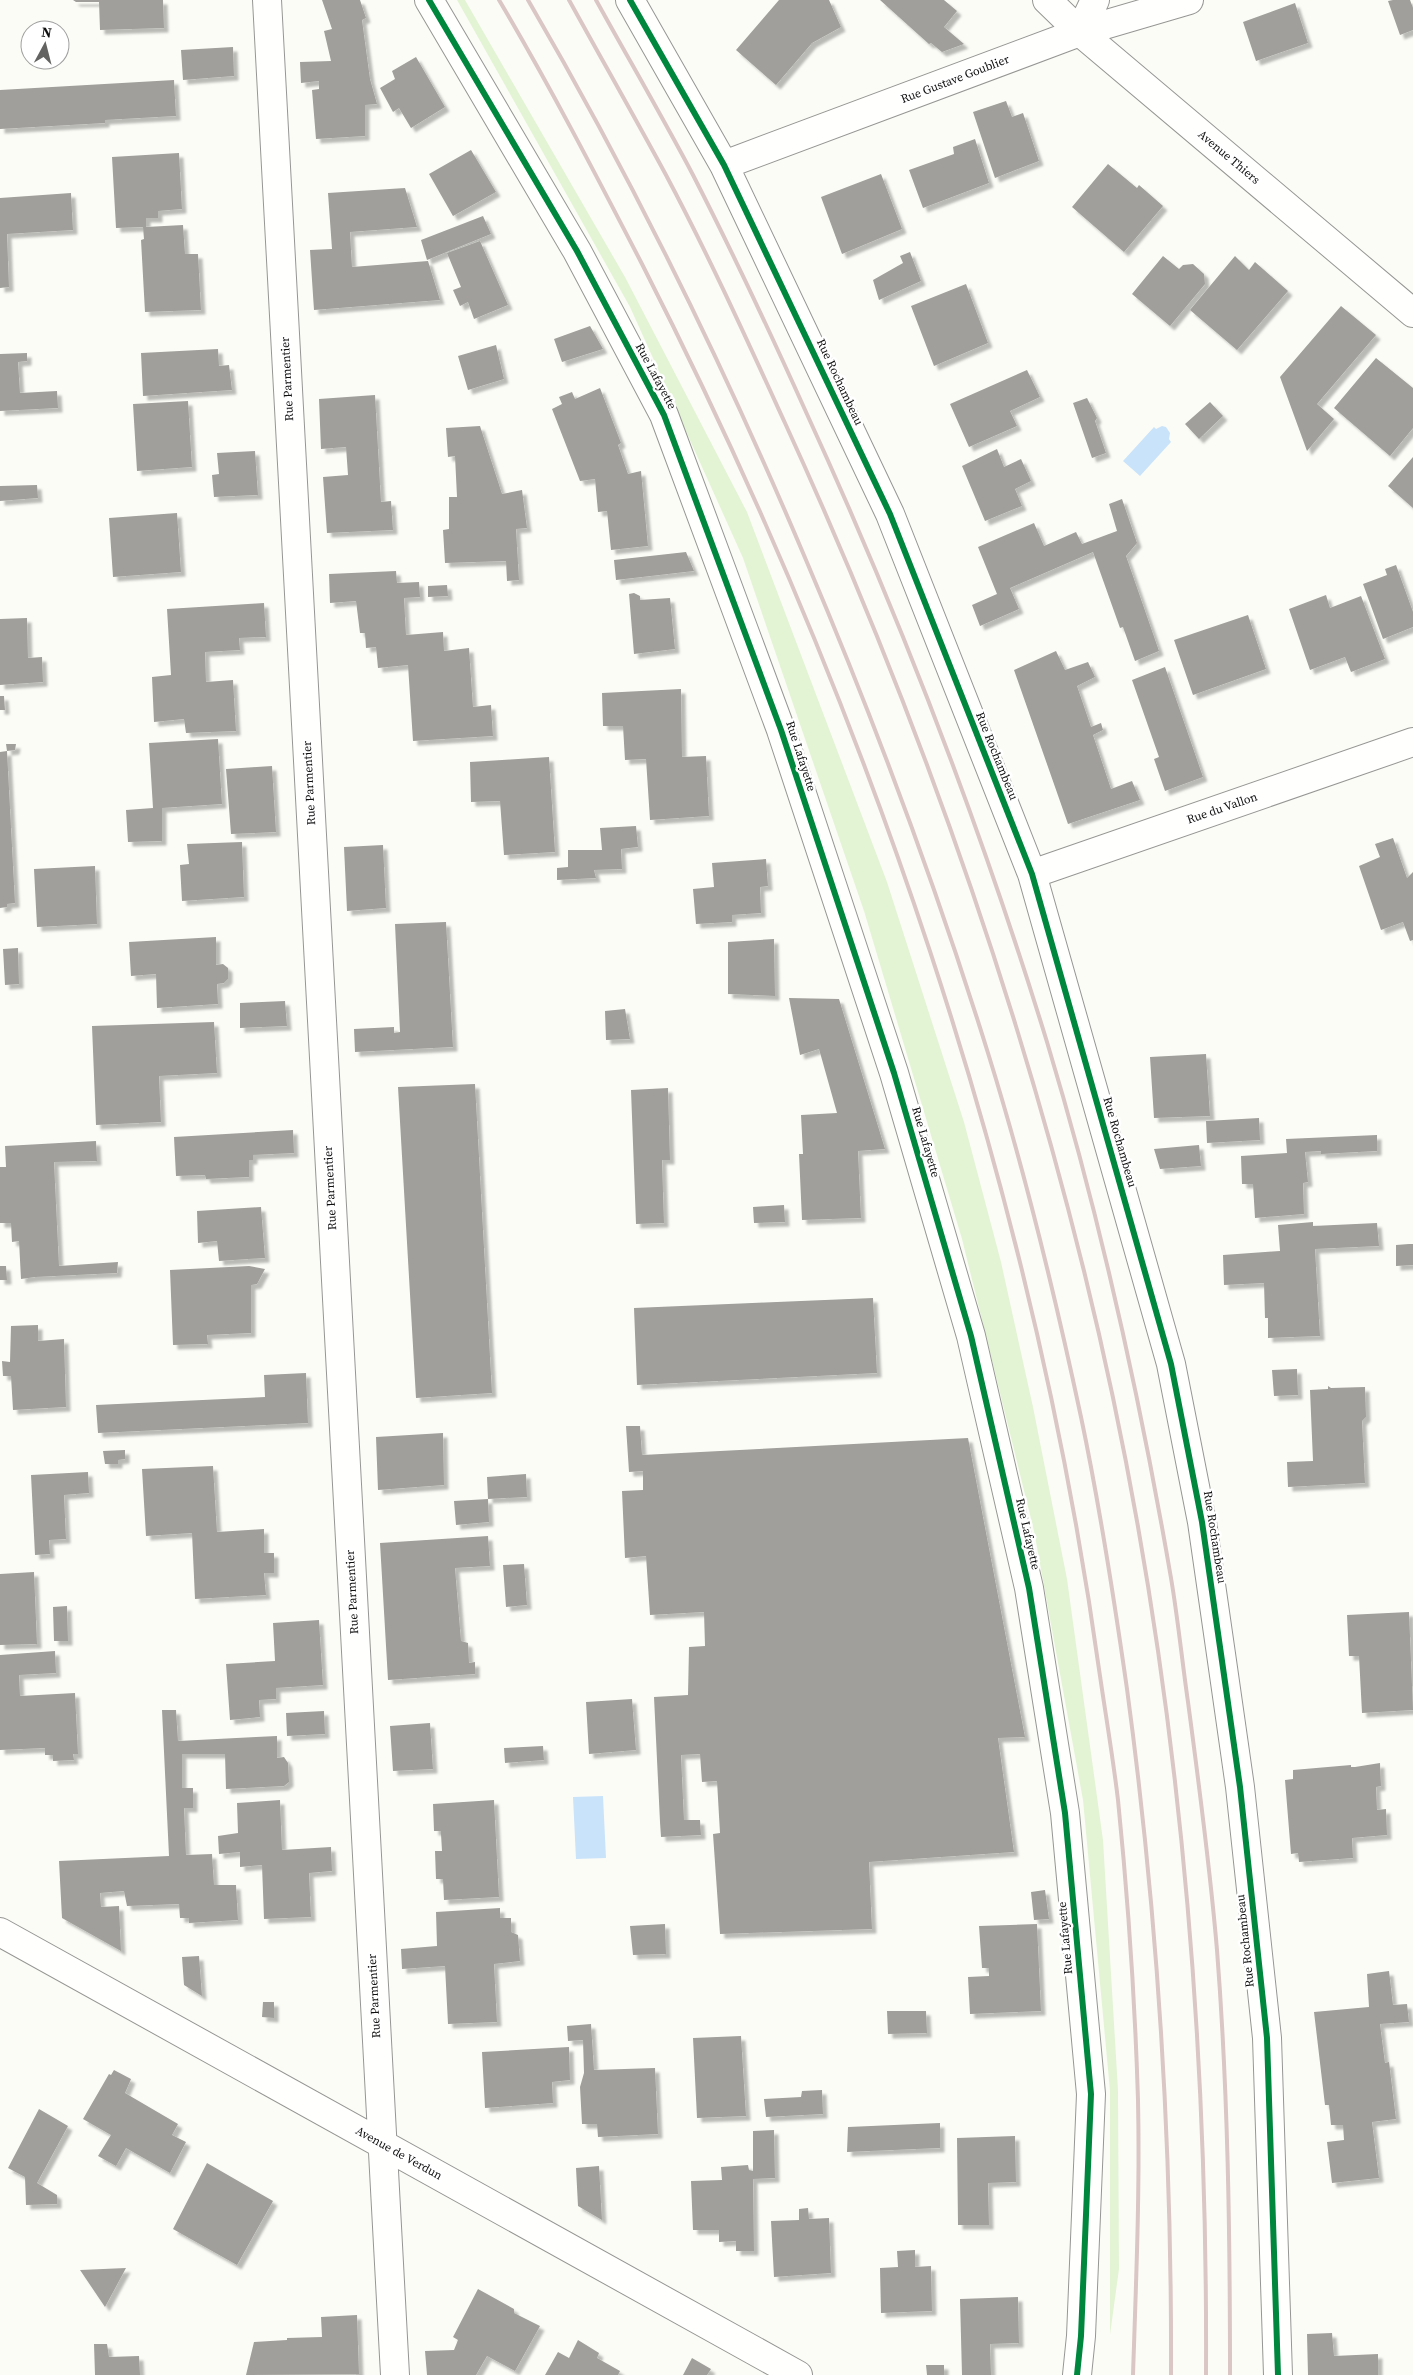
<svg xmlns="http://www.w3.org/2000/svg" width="1413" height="2375" viewBox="0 0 1413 2375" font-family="'Source Serif 4',serif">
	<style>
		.green { fill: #e3f4d5 }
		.water { fill: #c9e3fa }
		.building { fill: #a09f9b; filter: url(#shadow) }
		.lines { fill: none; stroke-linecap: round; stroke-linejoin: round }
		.minor-casing { stroke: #969694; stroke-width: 30 }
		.minor { stroke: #fffffe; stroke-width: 28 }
		.rail { stroke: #dac6c4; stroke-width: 4 }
		.cycleway-casing { stroke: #fff; stroke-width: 9 }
		.cycleway { stroke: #00873e; stroke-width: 6 }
		.labels { text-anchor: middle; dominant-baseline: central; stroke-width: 5; stroke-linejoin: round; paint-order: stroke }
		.street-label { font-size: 12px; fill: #101010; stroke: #fff }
	</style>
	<defs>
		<filter id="shadow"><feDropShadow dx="4.5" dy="4.5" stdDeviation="1" flood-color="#0004"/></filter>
	</defs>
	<rect width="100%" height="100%" fill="#fcfcf7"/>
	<!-- green -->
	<path class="green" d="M457,0H465L625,277L747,512L887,882L964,1122L1001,1262L1033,1407L1067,1579L1103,1840L1118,2090L1119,2269L1110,2335V2091L1083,1800L1034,1531L962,1239L864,911L743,558L630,307Z"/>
	<!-- water -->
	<path class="water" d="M1162,426L1166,427L1170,433L1169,439L1171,442L1140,476L1123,461L1154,427L1156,429Z
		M603,1796L606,1858L576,1859L573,1797Z"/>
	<!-- building -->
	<path class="building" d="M73,0H163L164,28L100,30L99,2H76Z
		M322,0H360L366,18L362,20L370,79L377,104L365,105V136L316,139L312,90L319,89V81L301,83L300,62L331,61L324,31L332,29Z
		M779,0H829L841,27L812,43L776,85L736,50Z
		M880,0H944L957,11L944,27L964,44L942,52L931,43L929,44Z
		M1393,0H1410L1413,8V30L1400,35L1388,1Z
		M1295,3L1308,43L1256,61L1243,22Z
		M233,47L234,76L183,80L181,50Z
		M416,57L445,107L411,128L399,108L393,112L380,88L395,79L392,71Z
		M174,80L176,116L105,120V123L0,129V90Z
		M1006,101L1012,117L1023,113L1039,161L995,178L973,112Z
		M975,139L989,183L923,208L909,170L954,154L953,147Z
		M471,150L496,192L453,216L429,174Z
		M179,153L182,209L158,211V218H146V227L183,225L185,254H198L201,310L145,312L141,240L144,239L143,227L116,228L112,157Z
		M1108,164L1137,188L1139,185L1163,206L1124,252L1072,207Z
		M881,174L902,229L842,254L821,197Z
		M405,188L417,227L350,232L352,267L428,261L440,300L314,310L310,250L332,249L328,193Z
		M71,193L73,230L7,234L9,287L0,288V198Z
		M483,216L491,234L427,260L421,240Z
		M480,241L508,305L474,319L468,302L460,306L453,290L461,287L447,253Z
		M910,252L921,281L879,300L873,280L903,263L900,256Z
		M1163,256L1179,269L1183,265L1193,264L1204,274L1205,284L1170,326L1132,294Z
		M1235,256L1249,270L1255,262L1288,291L1237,350L1190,310Z
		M966,284L988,343L934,366L911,306Z
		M1341,306L1376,335L1317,404L1334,419L1307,451L1280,377Z
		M590,326L603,349L562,362L554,339Z
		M496,345L504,379L468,390L458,356Z
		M218,349L219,366L229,365L232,390L143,396L141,353Z
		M27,353V361L18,362L20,393L57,391L58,408L0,411V354Z
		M1376,358L1413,388V428L1390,456L1334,408Z
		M1027,370L1040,397L1010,411L1017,426L969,447L950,404Z
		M600,388L621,443L618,445L628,474L641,471L648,546L611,550L607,511L598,512L595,479L580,481L552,409L562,404L559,397L572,392L575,399Z
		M375,395L381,502L391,501L393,530L327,533L323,477L348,475L346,447L321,449L319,399Z
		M1087,398L1097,418L1095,421L1106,453L1092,458L1073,403Z
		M188,401L192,467L137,471L133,404Z
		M1210,402L1223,416L1199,439L1185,424Z
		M480,426L502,494L522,490L527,528L516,529L519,580L507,581L506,561L445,563L443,530L449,529V497H457L455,456L448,457L446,428Z
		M997,449L1004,467L1021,459L1031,481L1015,489L1022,506L985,521L962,466Z
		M255,451L258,495L214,497L212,475L219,474L217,453Z
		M1413,457V508L1388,486Z
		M37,485L38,498L0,501V486Z
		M1122,499L1137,543L1126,556L1159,651L1135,661L1123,627L1120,628L1093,552L1010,588L1019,609L980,626L972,605L997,594L978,547L1034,523L1044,546L1076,532L1082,544L1117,531L1109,504Z
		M177,513L181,572L113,577L109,518Z
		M686,552L694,571L616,580L614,560Z
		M1396,565L1413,612V627L1383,639L1363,584L1387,575L1385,569Z
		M396,571L397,583L419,582L420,597L404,598L406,635L443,632L444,651L469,648L473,707L491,705L493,736L413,741L408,665L378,668L376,647L366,648L365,633H360L356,601L330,603L329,574Z
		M447,585L448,596L428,597V586Z
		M634,593L640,596V600L670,598L675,649L634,654L629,594Z
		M1326,595L1330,608L1361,596L1385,659L1351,672L1345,657L1310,670L1289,609Z
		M264,603L266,637L239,638L240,650L205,652L206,682L233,680L236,731L186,733L184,719L154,722L152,677L171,675L167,609Z
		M1248,615L1266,669L1193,695L1174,640Z
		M27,618L28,658L42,657L43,682L0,685V619Z
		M1056,651L1065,670L1088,662L1095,677L1077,686L1091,727L1101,723L1103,730L1093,735L1111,789L1132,781L1140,800L1068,824L1014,670Z
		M1165,667L1203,777L1165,791L1154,759L1159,757L1132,680Z
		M681,689L682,757L706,756L709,816L650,820L646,759L625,760L623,726H603L602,693Z
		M0,696H4L5,710H0Z
		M218,739L222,804L162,808V841L128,842L126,810L153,808L149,743Z
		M6,744H16L15,750L7,751Z
		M7,751L15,903L7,904V907L0,908V752Z
		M549,757L555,852L504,855L500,801L471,802L470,762Z
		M272,766L276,832L231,834L226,769Z
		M636,826L638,847L621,849L622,869L594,870L596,878L557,880V868L568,867V850H602L600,828Z
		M1393,838L1407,878L1413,872V940L1410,941L1403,922L1381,930L1359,866L1380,857L1375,844Z
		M242,842L244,897L182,901L180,865L189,864L187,844Z
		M383,845L386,908L347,911L344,847Z
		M766,859L768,886L760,887L761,913L732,915V922L696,924L693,889L714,887L712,863Z
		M95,866L97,924L37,927L34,869Z
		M446,922L453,1047L355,1052L354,1029L394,1027V1033L400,1032L395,924Z
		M216,937V965L223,964L228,968V979L224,983L217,984L218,1004L157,1008L156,974L131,976L129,942Z
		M774,939L775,996L728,994V942Z
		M18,948L19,984L5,985L3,949Z
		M789,998L839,999L885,1149L858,1151L861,1218L802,1220L799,1154H803L801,1115L837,1113L819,1049L800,1055Z
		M285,1001L287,1026L240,1028V1003Z
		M625,1009L630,1039L606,1040L605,1011Z
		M214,1022L217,1073L159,1076L161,1122L96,1125L92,1026Z
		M1206,1054L1210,1116L1154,1118L1150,1057Z
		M475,1084L492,1393L416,1398L398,1087Z
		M668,1088L670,1160H662L664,1223L636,1224L631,1090Z
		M1259,1118L1260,1140L1207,1143L1206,1121Z
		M293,1130L294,1153L253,1155V1160H249V1177L206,1179L205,1175L176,1176L174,1137Z
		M1377,1135V1151L1321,1154V1151L1305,1152L1308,1182L1303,1183L1304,1214L1255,1218L1253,1184H1242L1241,1156L1287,1153L1286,1139Z
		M96,1141L97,1161L54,1162L59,1266L118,1262L117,1273L35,1277L21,1279L19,1241L12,1242L11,1223H0V1167H6L5,1146Z
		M1199,1145L1201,1166L1160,1169L1154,1149Z
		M784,1205L785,1222L754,1223L753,1207Z
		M261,1207L265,1258L219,1261L217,1241L198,1243L197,1211Z
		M1313,1222V1226L1377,1223L1379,1246L1315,1249L1320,1336L1268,1338V1318H1265L1264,1283L1224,1285L1223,1255L1280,1251L1278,1225Z
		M1409,1244H1413V1265L1396,1266V1245Z
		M0,1266H6L7,1280H0Z
		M249,1266L265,1269L257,1284L251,1285V1333L207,1335L208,1344L173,1345L170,1270Z
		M873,1298L877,1373L637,1385L634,1308Z
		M38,1325V1341L64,1339L66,1407L13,1410L11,1376H3L2,1361L10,1362L11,1326Z
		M1297,1369L1298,1395L1274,1396L1272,1370Z
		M306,1373L308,1423L98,1433L96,1405L265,1397L264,1375Z
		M1328,1386L1331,1388L1365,1387L1366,1417L1362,1421L1365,1483L1288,1487L1287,1462L1313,1461L1310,1390L1328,1389Z
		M626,1426H640L642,1455L968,1438L1025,1737L998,1738L1014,1852L869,1862L872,1929L720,1934L713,1834L720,1833L717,1781L702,1782L700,1754L681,1755L684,1820H700L701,1835L661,1837L660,1822L654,1697L688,1695L689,1647L705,1646L704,1612L650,1615L646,1556L625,1558L622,1491L643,1490V1471L629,1472Z
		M443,1433L444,1485L378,1490L376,1437Z
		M125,1450V1459L118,1460V1464H105L103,1451Z
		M213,1466L217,1532L264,1529V1553H274V1573H264L266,1595L195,1599L192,1533L146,1536L142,1469Z
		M88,1472L89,1493L64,1495L66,1539L49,1540L50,1554L35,1555L31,1475Z
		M526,1474L527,1497L488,1499L487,1477Z
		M488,1499L489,1522L456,1525L454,1501Z
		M488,1536L490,1566L455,1568L461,1641L468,1643L469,1663L475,1662V1674L388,1680L380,1543Z
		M524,1564L527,1605L506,1607L503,1565Z
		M34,1572L37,1644L0,1645V1574Z
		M67,1606L68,1641H54L53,1607Z
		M1409,1612L1413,1710L1362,1713L1359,1656H1349L1347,1615Z
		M319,1620L323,1685L276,1688V1699L259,1700L260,1717L230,1720L226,1664L275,1661L273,1623Z
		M55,1651L56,1673L19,1675L20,1696L75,1693L78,1754H73L74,1760L53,1761V1755H45V1748L0,1750V1655Z
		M632,1699L636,1750L589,1754L586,1702Z
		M162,1710H176L178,1741L277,1736V1758L284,1757L288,1763L289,1782L284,1786L226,1789L225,1754H182V1788H193V1808H184L186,1855L212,1854L214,1885H236L238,1920L189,1923V1918H180L179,1904L127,1906L124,1891L100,1893L101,1907L119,1906L121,1951L62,1918L59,1861L169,1856Z
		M324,1711L325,1734L287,1736L286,1713Z
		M430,1723L433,1769L393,1771L390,1726Z
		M543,1746L544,1760L505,1763L504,1748Z
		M1380,1763L1381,1786L1376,1787L1377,1810L1386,1809L1387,1835L1352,1838L1353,1858L1299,1862L1298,1853L1291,1854L1285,1780L1293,1779V1770L1351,1765V1767H1355Z
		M280,1800L282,1850L331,1847L332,1871L309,1873L311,1917L264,1919L262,1865L240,1867V1852L219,1854L218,1836L238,1833L237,1803Z
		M494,1800L499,1897L444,1900L443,1879H436L435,1851H442L441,1834V1831H434L433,1804Z
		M1045,1890L1049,1919L1034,1920L1031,1892Z
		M500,1908V1918H511V1932L518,1935L520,1961L494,1964L497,2022L448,2024L445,1966L402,1969L401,1949L437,1946L436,1912Z
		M665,1924L666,1954L633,1955L630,1926Z
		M1037,1924L1041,2011L970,2014L968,1977L989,1976V1968H982L979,1926Z
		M199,1956L202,1996L184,1985L182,1957Z
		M1389,1971L1393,2005L1407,2004L1409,2022L1380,2024L1385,2063L1389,2062L1396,2119L1372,2122L1379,2178L1332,2183L1327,2142L1344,2140L1343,2125H1331L1329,2105H1325L1314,2012L1369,2007L1367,1974Z
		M263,2002H274V2018L262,2017Z
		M887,2011H926L927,2033L888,2034Z
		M591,2024L594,2070L655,2068L658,2134L598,2137L597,2124H582L580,2087L584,2073L583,2040L568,2041L567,2026Z
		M741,2036L746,2116L697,2118L693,2038Z
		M569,2047L570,2080L552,2082L553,2103L485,2108L482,2052Z
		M114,2070L131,2079L125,2093L178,2124L172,2135L186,2142L170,2173L126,2148L116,2166L98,2156L111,2135L83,2119L109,2074L111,2075Z
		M822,2090L823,2114L766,2117L764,2099L801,2097L802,2091Z
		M39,2109L68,2126L37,2183L57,2195V2204L26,2205L25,2177L8,2168Z
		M940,2123V2148L847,2152L848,2127Z
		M774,2130L775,2178L753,2179L754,2251H736V2241L719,2242V2230H693L691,2181L722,2180L721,2167L748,2165L749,2170L753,2171V2131Z
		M1015,2136L1016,2182L988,2183L989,2225H958L957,2138Z
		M207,2163L273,2201L237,2265L173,2229Z
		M599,2166L602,2220L578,2206L576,2168Z
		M808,2208L809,2219L829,2218L831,2273L774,2277L771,2221L799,2220V2209Z
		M915,2250V2267L931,2266L932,2311L881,2313L880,2268L898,2267L897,2251Z
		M126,2268L105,2307L80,2270Z
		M478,2289L514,2309V2313L540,2326L515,2371L487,2356L476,2375H427L425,2351L454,2350L458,2340L453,2337Z
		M1018,2297L1019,2343L990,2344L991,2375H962L960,2299Z
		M357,2315L359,2374L246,2375L254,2342L287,2340V2338L322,2337L321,2317Z
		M1332,2333L1334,2356L1378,2354V2375H1308L1307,2334Z
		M578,2340L599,2353L597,2358L620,2371L618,2375H545L558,2352L569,2358Z
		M94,2344H107L109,2357L139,2356L140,2375H95Z
		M692,2358L711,2369L707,2375H683Z
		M926,2365H944V2375H927Z"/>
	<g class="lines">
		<defs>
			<path id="minor" d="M267,0L395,2375
				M429,0L577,251L664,415L781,730L894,1073L971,1336L1029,1588L1065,1813L1091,2094L1081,2336L1077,2375
				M630,0L724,165L890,514L1032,874L1171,1364L1202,1522L1221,1654L1240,1787L1267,2038L1278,2375
				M1047,0L1080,32L1413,313
				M1080,32L1095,0
				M724,165L1080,32L1189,0
				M1032,874L1413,742
				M0,1932L798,2375"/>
		</defs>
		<!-- minor casing -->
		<use href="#minor" class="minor-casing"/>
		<!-- minor -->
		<use href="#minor" class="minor"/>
		<!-- rail -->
		<path class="rail" d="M499,0C550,86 596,175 642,264C867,706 1032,1183 1100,1676C1106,1717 1113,1758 1118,1800C1128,1899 1135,2000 1138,2100C1140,2191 1136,2283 1133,2375
			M528,0C633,180 725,368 806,560C875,722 936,886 988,1053C1025,1172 1055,1295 1081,1417C1100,1507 1114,1598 1127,1689C1158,1918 1172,2143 1171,2375
			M569,0C601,58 634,116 666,175C709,256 747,340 785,423C910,696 1012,980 1084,1271C1173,1631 1208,2005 1206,2375
			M596,0C628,58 662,116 693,175C733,253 770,332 806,412C900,617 981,827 1047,1042C1100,1217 1140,1398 1171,1578C1178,1619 1182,1661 1188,1702C1199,1784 1210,1867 1217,1950C1228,2091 1230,2233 1230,2375"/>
		<defs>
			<path id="cycleway" d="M429,0L577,251L664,415L781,730L894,1073L971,1336L1029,1588L1065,1813L1091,2094L1081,2336L1077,2375
				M630,0L724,165L890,514L1032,874L1171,1364L1202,1522L1221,1654L1240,1787L1267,2038L1278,2375"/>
		</defs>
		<!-- cycleway casing -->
		<use href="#cycleway" class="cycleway-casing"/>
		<!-- cycleway -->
		<use href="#cycleway" class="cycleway"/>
	</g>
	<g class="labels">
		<!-- street labels -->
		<g class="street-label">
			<text transform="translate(955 79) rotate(-21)">Rue Gustave Goublier</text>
			<text transform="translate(1229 157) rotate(40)">Avenue Thiers</text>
			<text transform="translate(656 376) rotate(62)">Rue Lafayette</text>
			<text transform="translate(287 379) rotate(-93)">Rue Parmentier</text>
			<text transform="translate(840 382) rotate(65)">Rue Rochambeau</text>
			<text transform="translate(801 756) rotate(72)">Rue Lafayette</text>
			<text transform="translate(997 756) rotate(68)">Rue Rochambeau</text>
			<text transform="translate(309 783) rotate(-93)">Rue Parmentier</text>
			<text transform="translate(1222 808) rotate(-19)">Rue du Vallon</text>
			<text transform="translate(926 1142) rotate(74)">Rue Lafayette</text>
			<text transform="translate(1120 1142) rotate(74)">Rue Rochambeau</text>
			<text transform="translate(330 1188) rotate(-93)">Rue Parmentier</text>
			<text transform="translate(1028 1534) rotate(77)">Rue Lafayette</text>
			<text transform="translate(1215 1537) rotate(81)">Rue Rochambeau</text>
			<text transform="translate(352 1592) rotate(-93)">Rue Parmentier</text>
			<text transform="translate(1065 1938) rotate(-95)">Rue Lafayette</text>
			<text transform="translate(1245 1941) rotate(-96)">Rue Rochambeau</text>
			<text transform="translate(374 1996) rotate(-93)">Rue Parmentier</text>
			<text transform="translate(399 2153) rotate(29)">Avenue de Verdun</text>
		</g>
	</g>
	<!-- north arrow -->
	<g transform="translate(45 45) rotate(7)"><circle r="24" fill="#ffffff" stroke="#9f9f9f"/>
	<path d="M0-4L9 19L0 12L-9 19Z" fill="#636361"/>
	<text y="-8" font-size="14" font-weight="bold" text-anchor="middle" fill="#101010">N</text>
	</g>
</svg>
